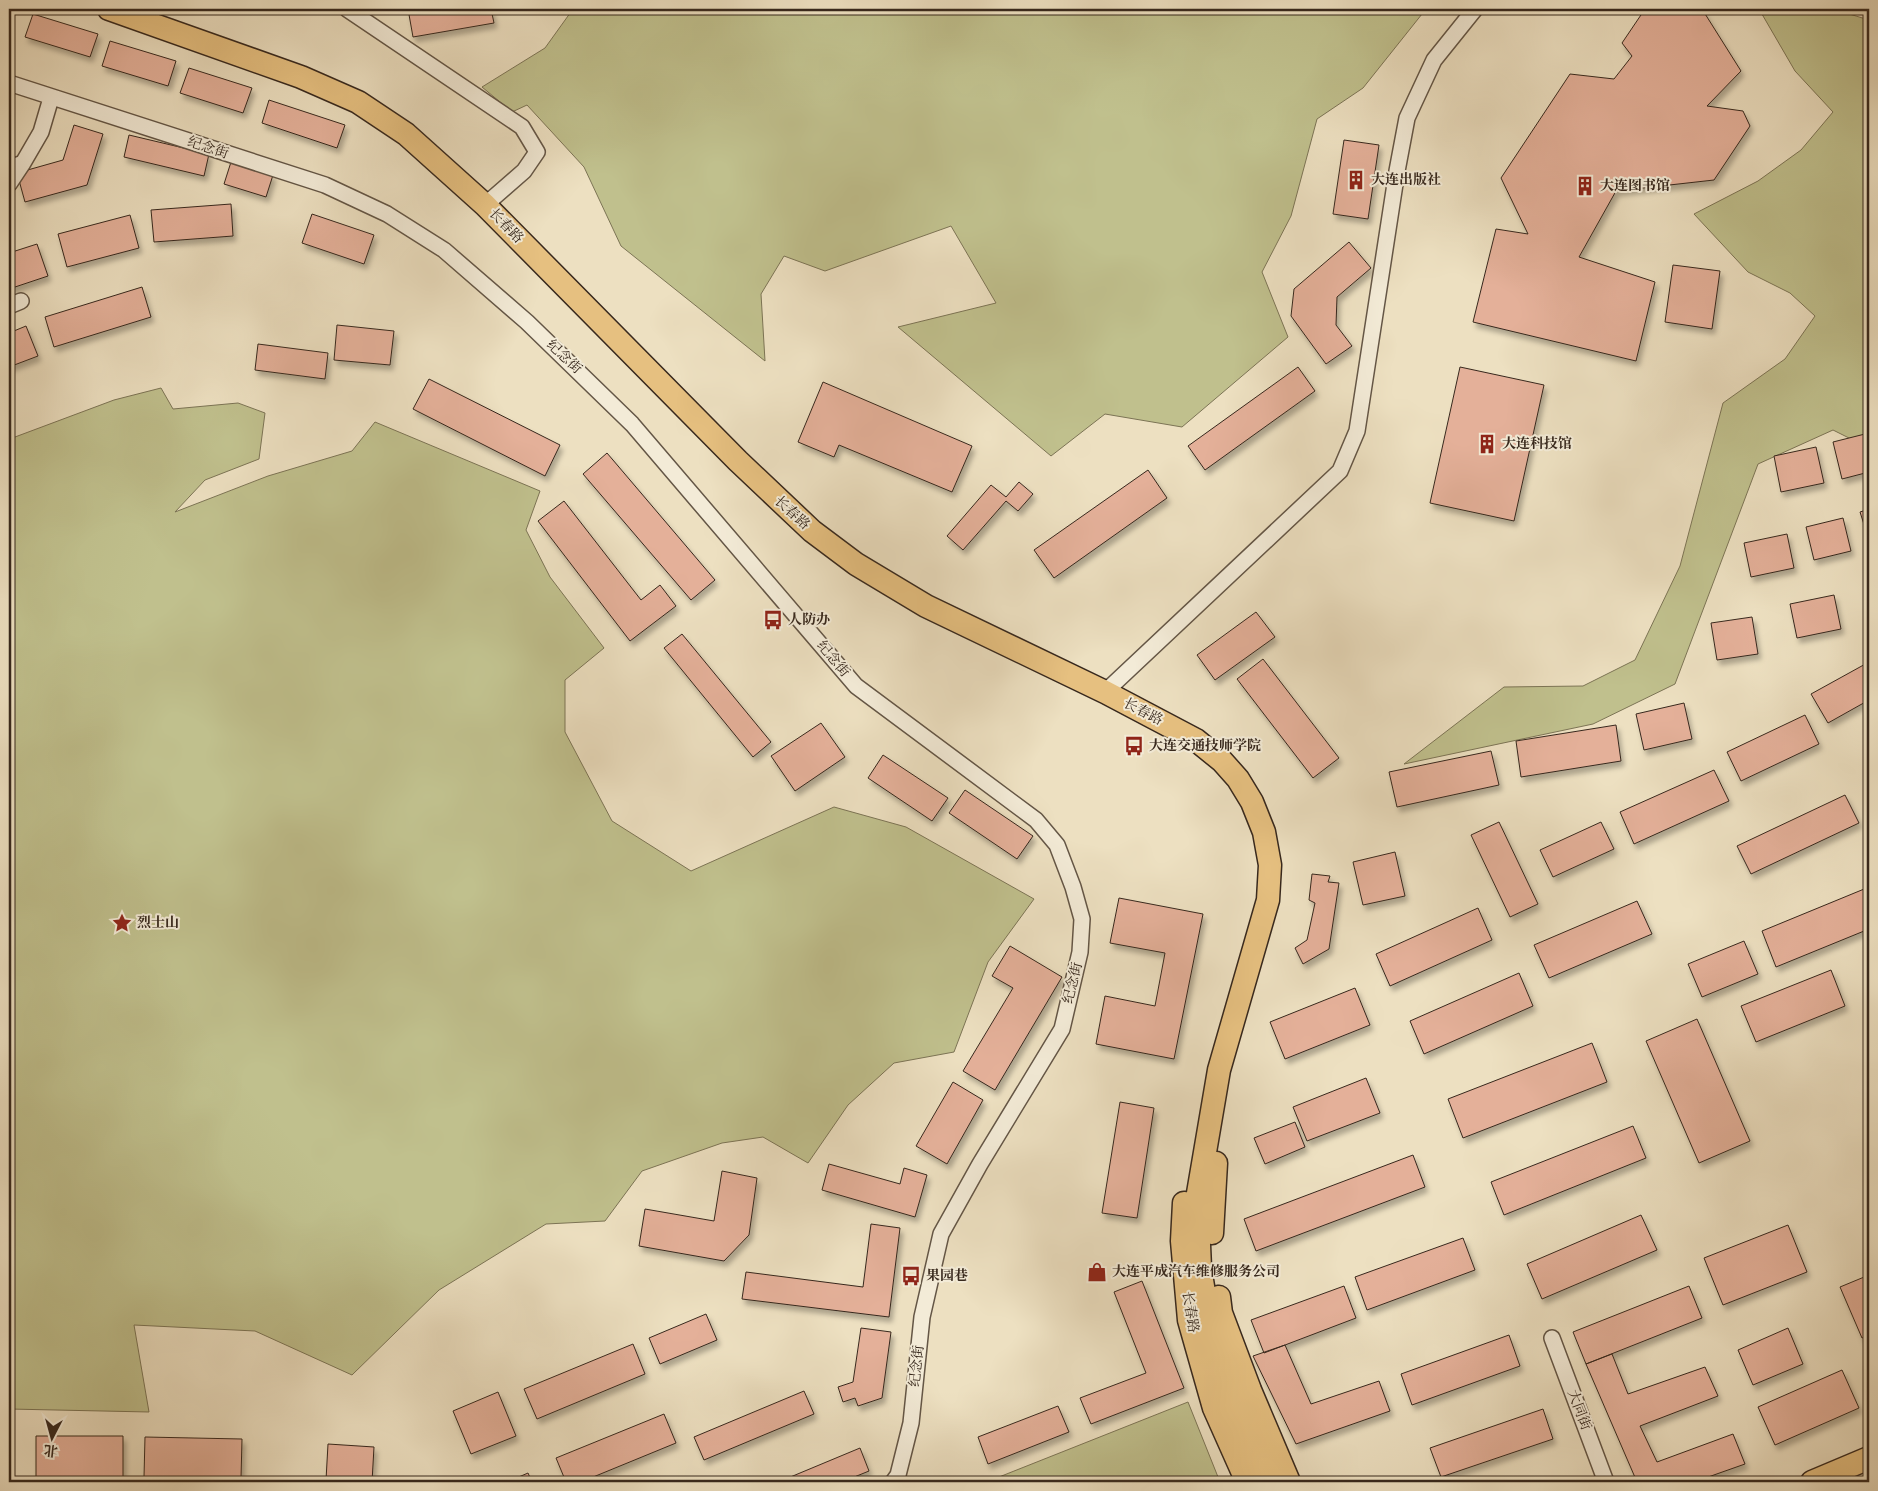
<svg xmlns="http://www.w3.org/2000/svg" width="1878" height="1491" viewBox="0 0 1878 1491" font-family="'Old Standard TT','Noto Serif SC',serif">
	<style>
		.green { fill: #c0c08d; stroke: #7c7455 }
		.building { fill: #e4b099; stroke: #37281d; filter: url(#shadow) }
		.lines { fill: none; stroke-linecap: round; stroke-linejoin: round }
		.minor-casing { stroke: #645646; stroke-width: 18 }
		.primary-casing { stroke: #37281d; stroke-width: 25 }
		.minor { stroke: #f3ebd7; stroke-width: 15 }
		.primary { stroke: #e6c080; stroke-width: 22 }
		.labels { text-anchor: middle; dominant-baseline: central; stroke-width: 4; stroke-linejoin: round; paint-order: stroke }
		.street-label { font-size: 14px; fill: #37281d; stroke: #f3ebd7 }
		.poi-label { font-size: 14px; font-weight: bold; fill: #37281d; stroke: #f3ebd7; text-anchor: start }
	</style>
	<defs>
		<filter id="shadow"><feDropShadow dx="3" dy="5" stdDeviation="2.5" flood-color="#0004"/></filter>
	</defs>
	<rect width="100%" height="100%" fill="#ede0c1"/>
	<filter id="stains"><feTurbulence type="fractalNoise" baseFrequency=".004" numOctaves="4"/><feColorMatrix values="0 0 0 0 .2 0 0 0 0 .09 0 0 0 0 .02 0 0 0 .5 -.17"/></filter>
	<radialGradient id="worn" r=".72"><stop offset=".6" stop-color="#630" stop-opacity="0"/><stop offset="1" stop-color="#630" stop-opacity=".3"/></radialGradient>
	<!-- green -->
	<path class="green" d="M573,9H1426L1363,88L1317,119L1291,216L1262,272L1288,337L1182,427L1105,414L1051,456L898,327L996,303L951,226L825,271L784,256L761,294L765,361L621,246L584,167L527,105L512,112L482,87L545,48Z
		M1759,9H1833L1869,20V448L1833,430L1758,464L1675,684L1593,724L1404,764L1504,687L1583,686L1635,660L1680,566L1723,403L1785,359L1815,316L1790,293L1748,272L1694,214L1758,181L1801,150L1833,112L1795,71Z
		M161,388L173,409L238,403L265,413L259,459L205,480L175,512L268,476L352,451L375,422L540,491L526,530L550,577L604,648L565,680V732L612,821L691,871L834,807L906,827L1034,899L988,962L954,1052L894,1063L848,1105L808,1163L763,1137L722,1143L642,1171L605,1221L546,1224L439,1290L352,1375L255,1331L134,1325L149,1412L9,1409V444L15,437L114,400Z
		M1188,1402L1220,1482H990L994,1479Z"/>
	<!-- building -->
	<path class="building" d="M408,9H491L494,23L413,37Z
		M1645,9H1702L1741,71L1707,106L1743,111L1750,126L1714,180L1616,191L1579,257L1655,282L1636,361L1473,322L1496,229L1528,234L1501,178L1570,74L1614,79L1632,56L1622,43Z
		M33,14L98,34L90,57L25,37Z
		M110,41L176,61L168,86L102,66Z
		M189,68L252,88L243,113L180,93Z
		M269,100L345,125L337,148L262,123Z
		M74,125L103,134L87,185L25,202L17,173L63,160Z
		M129,135L209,154L204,176L124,157Z
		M1344,140L1379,145L1368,219L1333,214Z
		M231,162L273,175L266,197L224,184Z
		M231,204L233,236L154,242L151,210Z
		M312,214L374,235L364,264L302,243Z
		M130,215L139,248L67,267L58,234Z
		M1349,242L1371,268L1337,297L1336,325L1352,346L1326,364L1291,316L1294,289Z
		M37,244L48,276L9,289V253Z
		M1673,265L1720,271L1712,329L1665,322Z
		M142,287L151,317L54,347L45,317Z
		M337,325L394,331L390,365L334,360Z
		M26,326L38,356L9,367V333Z
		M258,344L328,353L325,379L255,370Z
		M1298,367L1315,391L1205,470L1188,446Z
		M1460,367L1544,385L1514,521L1430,503Z
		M429,379L560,445L545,476L413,409Z
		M823,382L972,446L952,492L839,445L834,457L798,442Z
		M1869,433V472L1842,479L1833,442Z
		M1816,447L1824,483L1781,492L1774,456Z
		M607,453L715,580L691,600L583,474Z
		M1148,470L1167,498L1054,578L1034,550Z
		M1019,482L1033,494L1018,511L1006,501L963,550L947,536L991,485L1006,497Z
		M564,501L641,600L660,585L676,606L630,641L538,521Z
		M1869,509V540L1860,512Z
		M1843,518L1851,551L1814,560L1806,527Z
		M1787,534L1794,568L1751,577L1744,543Z
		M1834,595L1841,629L1797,638L1790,604Z
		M1256,612L1275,637L1215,680L1197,655Z
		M1752,617L1758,654L1717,660L1711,623Z
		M682,634L771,742L753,757L664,648Z
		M1263,659L1339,758L1313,778L1237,679Z
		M1869,662V700L1828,723L1811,694Z
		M1684,703L1692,739L1644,750L1636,714Z
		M1805,715L1819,744L1741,781L1727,752Z
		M821,723L845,757L795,791L771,756Z
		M1616,725L1621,761L1521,777L1516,741Z
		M1491,751L1499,785L1397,807L1389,772Z
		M883,755L948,798L932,821L868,778Z
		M1714,770L1729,801L1634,844L1620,812Z
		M965,790L1033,836L1017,859L949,813Z
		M1845,795L1859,823L1751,874L1737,846Z
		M1499,822L1538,904L1510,917L1471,835Z
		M1601,822L1614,849L1553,877L1540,850Z
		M1395,852L1405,896L1363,905L1353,862Z
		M1312,874L1330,876L1328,882L1339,883L1329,949L1303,964L1295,948L1307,940L1315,903L1309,900Z
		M1869,887V929L1776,967L1762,931Z
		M1119,898L1203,914L1174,1059L1096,1044L1105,996L1155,1006L1165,953L1110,943Z
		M1637,901L1652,934L1549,978L1534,945Z
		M1478,908L1492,940L1390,986L1376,954Z
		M1744,941L1758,974L1702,997L1688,964Z
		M1010,946L1062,977L995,1090L963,1071L1013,988L992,976Z
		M1831,970L1845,1006L1756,1042L1741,1006Z
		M1519,973L1533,1006L1424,1054L1410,1021Z
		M1355,988L1370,1025L1285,1059L1270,1022Z
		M1697,1019L1750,1141L1699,1163L1646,1041Z
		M1592,1043L1607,1082L1463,1138L1448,1099Z
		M1366,1078L1380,1113L1307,1141L1293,1107Z
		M953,1082L983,1100L947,1164L916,1146Z
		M1120,1102L1154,1108L1137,1218L1102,1213Z
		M1295,1122L1305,1147L1265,1164L1254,1138Z
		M1633,1126L1646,1158L1504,1215L1491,1182Z
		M1413,1155L1425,1187L1256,1251L1244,1219Z
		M829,1164L900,1184L904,1168L927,1175L915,1217L822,1190Z
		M722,1171L757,1178L749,1235L724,1261L639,1246L645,1209L714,1221Z
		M1641,1215L1657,1250L1542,1299L1527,1264Z
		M871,1224L900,1228L889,1317L742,1299L746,1272L863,1287Z
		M1788,1225L1807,1272L1723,1305L1704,1258Z
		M1463,1238L1475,1270L1367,1310L1355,1277Z
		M1869,1275V1335L1862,1338L1840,1287Z
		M1142,1281L1184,1388L1091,1424L1080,1398L1146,1373L1114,1292Z
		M1344,1286L1356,1318L1264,1353L1251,1320Z
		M1689,1286L1702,1318L1586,1364L1573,1332Z
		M706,1314L717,1340L660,1364L649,1338Z
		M861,1328L891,1332L882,1398L858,1406L855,1398L843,1402L838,1387L853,1382Z
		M1788,1328L1803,1364L1753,1385L1738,1350Z
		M1509,1335L1520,1366L1412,1405L1401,1374Z
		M633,1344L645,1374L537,1419L524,1389Z
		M1285,1345L1311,1404L1379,1381L1390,1411L1296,1444L1253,1356Z
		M1612,1354L1628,1394L1705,1367L1718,1396L1640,1426L1657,1462L1733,1434L1745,1464L1694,1482H1637L1586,1364Z
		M1842,1370L1859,1408L1775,1445L1758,1407Z
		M804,1391L814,1414L704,1460L694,1437Z
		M498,1392L516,1436L471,1454L453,1411Z
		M1058,1406L1069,1432L988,1464L978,1437Z
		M1543,1409L1553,1439L1441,1477L1430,1448Z
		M664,1414L676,1443L581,1482H566L556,1458Z
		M36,1436H123V1477H36Z
		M145,1437L242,1439L241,1478L144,1477Z
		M328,1444L374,1447L372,1482L326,1480Z
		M860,1448L869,1471L842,1482H790L788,1478Z
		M528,1473L532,1482H507Z"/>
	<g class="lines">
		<defs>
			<path id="minor" d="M347,9L522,127L537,152L524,171L485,205
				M9,83L325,185L387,214L444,250L527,322L632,424L856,686L1036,820L1057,845L1073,887L1082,919L1080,952L1062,1029L980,1164L941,1234L922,1317L911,1423L898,1475L893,1482
				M9,168L23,163L41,132L51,98
				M9,184L23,163
				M9,306L21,301
				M1105,692L1340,471L1357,431L1397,171L1407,118L1434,60L1475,9
				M1552,1338L1606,1482"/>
			<path id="primary" d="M109,9L301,77L358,102L406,134L485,205L738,461L812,531L856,564L926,606L1105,692L1196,740L1222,761L1238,779L1252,802L1264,832L1270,865L1268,900L1219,1070L1197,1199L1200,1268L1210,1329L1231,1395L1268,1482
				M1184,1203L1182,1241L1189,1320L1214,1408L1247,1482
				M1212,1233L1216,1163
				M1219,1297L1221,1313L1250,1390L1289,1482
				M1812,1482L1869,1458"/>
		</defs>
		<!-- minor casing -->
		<use href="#minor" class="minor-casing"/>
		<!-- primary casing -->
		<use href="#primary" class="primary-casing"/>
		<!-- minor -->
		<use href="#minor" class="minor"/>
		<!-- primary -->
		<use href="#primary" class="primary"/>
	</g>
	<!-- icons -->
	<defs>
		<symbol id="building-bare" viewBox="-9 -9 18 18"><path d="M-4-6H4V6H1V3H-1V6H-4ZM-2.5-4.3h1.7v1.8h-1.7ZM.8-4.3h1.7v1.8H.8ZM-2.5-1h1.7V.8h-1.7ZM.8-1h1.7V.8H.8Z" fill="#8f2418" stroke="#f3ebd7" stroke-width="2.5" paint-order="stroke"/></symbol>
		<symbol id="bus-bare" viewBox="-9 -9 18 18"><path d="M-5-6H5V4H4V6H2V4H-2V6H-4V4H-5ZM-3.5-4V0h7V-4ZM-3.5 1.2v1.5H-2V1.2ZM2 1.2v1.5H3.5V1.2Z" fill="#8f2418" stroke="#f3ebd7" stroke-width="2.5" paint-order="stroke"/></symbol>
		<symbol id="sight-bare" viewBox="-9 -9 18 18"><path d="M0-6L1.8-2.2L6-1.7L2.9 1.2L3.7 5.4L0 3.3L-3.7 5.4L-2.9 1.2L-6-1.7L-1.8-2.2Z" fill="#8f2418" stroke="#f3ebd7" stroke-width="2.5" paint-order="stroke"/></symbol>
		<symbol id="shop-bare" viewBox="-9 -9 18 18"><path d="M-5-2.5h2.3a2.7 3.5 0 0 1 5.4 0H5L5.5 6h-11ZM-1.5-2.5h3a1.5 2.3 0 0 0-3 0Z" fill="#8f2418" stroke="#f3ebd7" stroke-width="2.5" paint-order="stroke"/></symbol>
	</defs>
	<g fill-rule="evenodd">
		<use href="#building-bare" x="1342" y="166" width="28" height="28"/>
		<use href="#building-bare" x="1571" y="172" width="28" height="28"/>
		<use href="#building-bare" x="1473" y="430" width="28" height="28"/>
		<use href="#bus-bare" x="759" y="606" width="28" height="28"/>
		<use href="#bus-bare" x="1120" y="732" width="28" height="28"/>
		<use href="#sight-bare" x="108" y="909" width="28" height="28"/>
		<use href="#shop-bare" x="1083" y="1258" width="28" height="28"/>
		<use href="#bus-bare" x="897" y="1262" width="28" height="28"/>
	</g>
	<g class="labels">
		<!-- street labels -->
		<g class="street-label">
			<text transform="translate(208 148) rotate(18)">纪念街</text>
			<text transform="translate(506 226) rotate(46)">长春路</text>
			<text transform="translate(564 357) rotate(43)">纪念街</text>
			<text transform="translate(792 513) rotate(42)">长春路</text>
			<text transform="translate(833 659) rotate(50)">纪念街</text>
			<text transform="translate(1143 712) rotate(27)">长春路</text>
			<text transform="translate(1073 983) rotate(-76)">纪念街</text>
			<text transform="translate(1190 1312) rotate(81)">长春路</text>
			<text transform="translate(917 1366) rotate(-84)">纪念街</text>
			<text transform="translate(1579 1410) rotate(69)">大同街</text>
		</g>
		<!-- poi labels -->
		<g class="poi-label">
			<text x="1371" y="180">大连出版社</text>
			<text x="1600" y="186">大连图书馆</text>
			<text x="1502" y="444">大连科技馆</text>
			<text x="788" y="620">人防办</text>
			<text x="1149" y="746">大连交通技师学院</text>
			<text x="137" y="923">烈士山</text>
			<text x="1112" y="1272">大连平成汽车维修服务公司</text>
			<text x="926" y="1276">果园巷</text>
		</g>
	</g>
	<!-- margin -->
	<rect width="1878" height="1491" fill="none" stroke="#ede0c1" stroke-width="30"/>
	<rect x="10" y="10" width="1858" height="1471" fill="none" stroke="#37281d" stroke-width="2.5"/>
	<rect x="15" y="15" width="1848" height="1461" fill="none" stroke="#37281d"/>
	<!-- north arrow -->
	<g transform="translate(52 1438) rotate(186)" stroke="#f3ebd7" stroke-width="4" paint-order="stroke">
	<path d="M0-4L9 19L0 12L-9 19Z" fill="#37281d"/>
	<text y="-8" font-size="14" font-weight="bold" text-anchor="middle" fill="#37281d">北</text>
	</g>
	<rect width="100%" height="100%" filter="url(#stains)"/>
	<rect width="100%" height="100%" fill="url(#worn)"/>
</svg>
